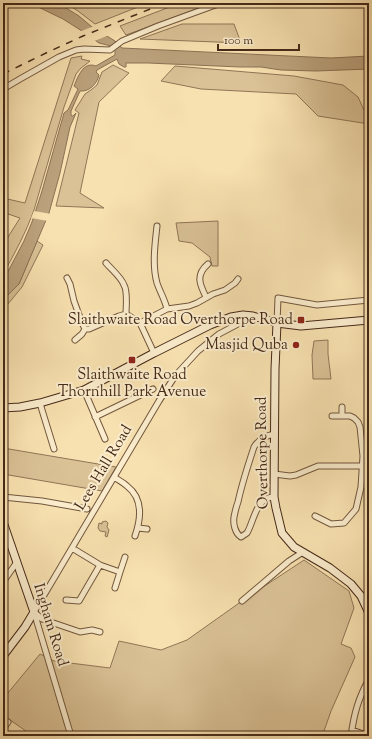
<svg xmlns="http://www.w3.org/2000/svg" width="372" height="739" viewBox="0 0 372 739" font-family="'Sorts Mill Goudy',serif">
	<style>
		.green { fill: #dac296; stroke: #907657 }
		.water { fill: #bba27c; stroke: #8c7254 }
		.pier { fill: #f8e1b0 }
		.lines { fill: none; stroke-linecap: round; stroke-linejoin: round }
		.street-casing { stroke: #72573e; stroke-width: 7 }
		.secondary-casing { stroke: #452918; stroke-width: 9 }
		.street { stroke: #faeccc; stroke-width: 5 }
		.secondary { stroke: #faeccc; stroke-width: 7 }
		.rail { stroke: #452918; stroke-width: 1.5; stroke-dasharray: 7 7; stroke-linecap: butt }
		.poi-dot { fill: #8f2418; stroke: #faeccc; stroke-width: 1.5 }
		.labels { text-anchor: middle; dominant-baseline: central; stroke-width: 4; stroke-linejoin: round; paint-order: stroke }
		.poi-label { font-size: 15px; fill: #452918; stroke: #faeccc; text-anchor: end }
		.street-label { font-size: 15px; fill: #452918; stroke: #faeccc }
	</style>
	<rect width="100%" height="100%" fill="#f8e1b0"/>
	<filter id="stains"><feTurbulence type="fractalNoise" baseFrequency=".005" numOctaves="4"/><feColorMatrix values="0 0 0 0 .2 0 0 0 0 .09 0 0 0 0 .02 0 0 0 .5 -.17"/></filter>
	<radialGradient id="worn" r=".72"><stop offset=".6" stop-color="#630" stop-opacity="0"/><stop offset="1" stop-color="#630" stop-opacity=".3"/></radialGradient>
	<!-- green -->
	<path class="green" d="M65,3H148L95,24L78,11Z
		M180,3H212L126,35L120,26Z
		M182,24H234L241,43L140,39Z
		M82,56L81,59L90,61L80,69L76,74L64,107L34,210C26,232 15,253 3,274V245L20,218L8,214L3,224V198L25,203L71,58Z
		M113,65L129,73L99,102L80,193L104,208L56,206L79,113L75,110L85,94L91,90L97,85L102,72Z
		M175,66L294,76L343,85L358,97L369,121V124L318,116L296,94L201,89L161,81Z
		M218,221V266H212L210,257L192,243L179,241L176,223Z
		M37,241L43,245L22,287L3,310V300L19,284Z
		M328,340V354L331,379H313L312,355L314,341Z
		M3,448L116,467L102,491L3,474Z
		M106,521L108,523L107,527L109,530L107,537L105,536L106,532L100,531L98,528L99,523L102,524V522Z
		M304,560L349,591L354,608L341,644L351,648L355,657L331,711L324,731L325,736H33L3,715V699L40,654L54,661L110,668L119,641L161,650L187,640L242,601Z"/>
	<!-- water -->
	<path class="water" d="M30,3H58L79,16L92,27L115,41L122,48L331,58L369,56V69L316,71L281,70L261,67H240L148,63H126V67H124L119,64L117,59L97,70L96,72L99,75C97,84 89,92 80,91L71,111V115L72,116H73L76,113L70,127L60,173L49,213L19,284L3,300V281L24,241L32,222L42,191L64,113L68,110L78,89L74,86C78,77 83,61 96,66L115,55V51L111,46L99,43L82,31L63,19Z"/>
	<!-- pier -->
	<path class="pier" d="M94,26L108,34L109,35L92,42L79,32Z
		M34,211L51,214L48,221L31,218Z"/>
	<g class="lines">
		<defs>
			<path id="street" d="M3,89L20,79L59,57L76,50L84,49L110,50L122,41L158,26L221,3
				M157,226C155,244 152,265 157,283C160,292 165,300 167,309
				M106,263C112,270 121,277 124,285C128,292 126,306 126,314L140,323L154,353
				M67,278L70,284L74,301L82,323L85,329H89L119,316L126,314
				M206,297C200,285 195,275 208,264
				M140,323L167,309L189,306L197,303L213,294L225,290L235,283L238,279
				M277,323L278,298L317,305L369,300
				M75,340L82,334L85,329
				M84,390L105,439
				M40,403L42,410L54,449
				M342,407V416
				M95,417L153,389
				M274,474L290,476L296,475L318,466H362
				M114,477C118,480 123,482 127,486C144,499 141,519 135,536
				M3,497L42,501L87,509
				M274,497C256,497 254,521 247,533L241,537C235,533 233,524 234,517C235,512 236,507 238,502C242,483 248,465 254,447C259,439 265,436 274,434
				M315,516L331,524L344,523L356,509L361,487L363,456L360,427L358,422L354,418L350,416H332
				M138,528L147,529
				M72,548L100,565L120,572L115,588
				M120,572L125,557
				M3,582L17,562
				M66,600L79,601L100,565
				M363,600L369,597
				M242,601L289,561L303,552
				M34,612L159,401L175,376L198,351L219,334L253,316
				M34,612L71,736
				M34,612L42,619L80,632L92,630L100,632
				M3,729L8,722
				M352,730L369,736
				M351,736C354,714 358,699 369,679"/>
			<path id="secondary" d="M277,323L275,369L274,497L276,508L282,533L294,547L330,568L351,584L361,596L369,613
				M3,408L20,407L40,403L84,390L154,353L210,325L231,317L243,315L253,316L277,323L301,326L369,320
				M3,522L34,612L25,627L3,656"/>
		</defs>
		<!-- street casing -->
		<use href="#street" class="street-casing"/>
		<!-- secondary casing -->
		<use href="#secondary" class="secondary-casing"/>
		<!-- street -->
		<use href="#street" class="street"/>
		<!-- secondary -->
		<use href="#secondary" class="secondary"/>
		<!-- rail -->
		<path class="rail" d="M3,74L46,53L83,36L165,3"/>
	</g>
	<!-- markers -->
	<g class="poi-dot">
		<rect x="297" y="316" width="8" height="8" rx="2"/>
		<circle cx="296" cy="345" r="4"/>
		<rect x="128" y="356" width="8" height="8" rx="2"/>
	</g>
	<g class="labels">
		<!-- poi labels -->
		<g class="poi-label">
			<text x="293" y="320">Slaithwaite Road Overthorpe Road</text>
			<text x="288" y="345">Masjid Quba</text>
			<text x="132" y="375" text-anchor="middle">Slaithwaite Road<tspan x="132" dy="17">Thornhill Park Avenue</tspan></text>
		</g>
		<!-- street labels -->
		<g class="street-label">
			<text transform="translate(263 453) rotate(-91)">Overthorpe Road</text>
			<text transform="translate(104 468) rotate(-59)">Lees Hall Road</text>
			<text transform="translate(50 625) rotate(73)">Ingham Road</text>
		</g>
	</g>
	<!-- margin -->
	<rect width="372" height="739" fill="none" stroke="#f8e1b0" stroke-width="16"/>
	<rect x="4" y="4" width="364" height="731" fill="none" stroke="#452918" stroke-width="2"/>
	<rect x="8" y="8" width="356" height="723" fill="none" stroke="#452918"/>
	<!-- scale -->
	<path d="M218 44v6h81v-6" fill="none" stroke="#452918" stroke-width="2"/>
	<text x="224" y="44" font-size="12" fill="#452918" stroke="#faeccc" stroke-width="3" paint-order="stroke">100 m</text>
	<rect width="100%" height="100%" filter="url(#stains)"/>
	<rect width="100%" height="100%" fill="url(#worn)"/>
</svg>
